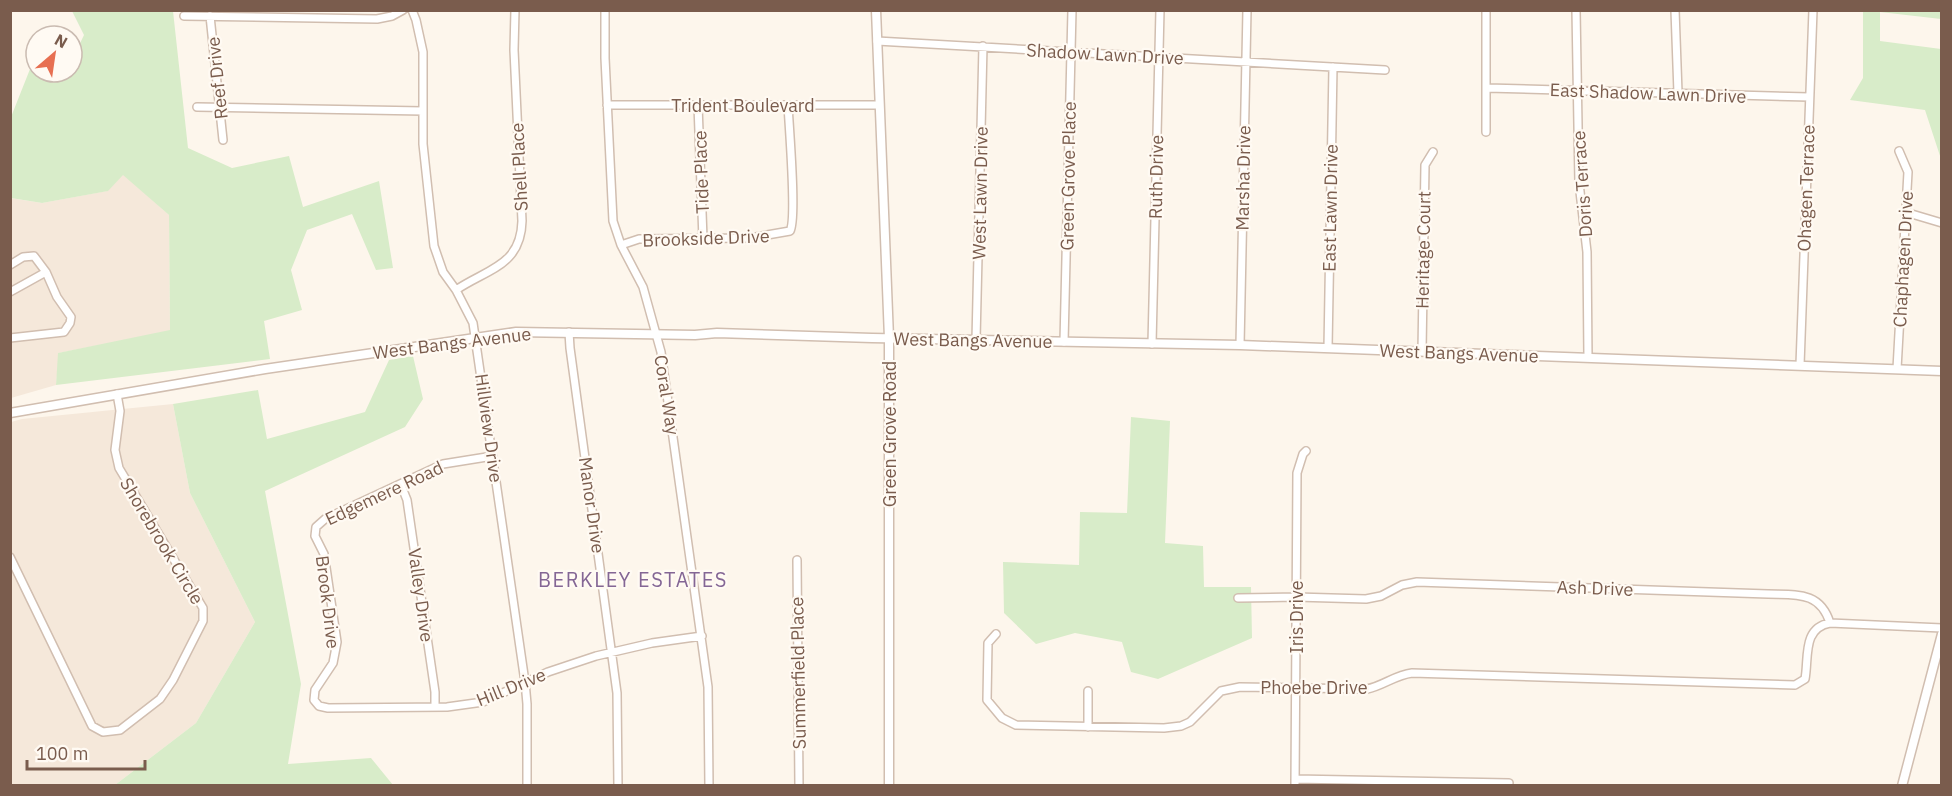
<svg xmlns="http://www.w3.org/2000/svg" width="1952" height="796" viewBox="0 0 1952 796" font-family="'IBM Plex Sans',sans-serif">
	<style>
		.residential { fill: #f5e8da }
		.green { fill: #d8ecc9 }
		.lines { fill: none; stroke-linecap: round; stroke-linejoin: round }
		.minor-casing { stroke: #d1beb0; stroke-width: 10 }
		.tertiary-casing { stroke: #d1beb0; stroke-width: 11 }
		.minor { stroke: #fff; stroke-width: 7 }
		.tertiary { stroke: #fff; stroke-width: 8 }
		.labels { text-anchor: middle; dominant-baseline: central; stroke-width: 4.5; stroke-linejoin: round; paint-order: stroke }
		.street-label { font-size: 18px; fill: #7a5c4d; stroke: #fffaf3 }
		.neighbourhood-label { font-size: 20px; letter-spacing: 1.5px; fill: #846695; stroke: #fffaf3 }
	</style>
	<rect width="100%" height="100%" fill="#fdf6ec"/>
	<!-- residential -->
	<path class="residential" d="M123,174L169,215L170,331L59,353L56,385L11,398L10,198L42,203L107,191Z
		M173,404L190,493L255,622L196,723L115,785L11,786V422L22,419Z"/>
	<!-- green -->
	<path class="green" d="M72,11H173L188,148L232,168L289,156L303,207L379,181L393,268L376,270L352,214L307,230L291,270L302,310L264,321L270,359L56,385L58,353L170,330L169,215L123,175L108,191L42,203L11,198V117L34,59L36,60V72H72V60L84,35Z
		M1863,11H1941V19L1880,12V41L1941,49V159L1925,110L1850,100L1863,78Z
		M413,356L423,399L405,427L265,491L301,684L288,764L371,758L393,785H115L196,723L255,622L190,493L173,404L258,390L267,439L365,412L389,360Z
		M1131,417L1170,421L1165,543L1203,546L1204,587H1251L1252,638L1158,679L1131,672L1122,642L1075,633L1036,644L1004,613L1003,562L1079,565L1080,512L1127,513Z"/>
	<g class="lines">
		<defs>
			<path id="minor" d="M412,10L416,20L423,52V144L434,246L443,272L456,290L473,323L525,682L527,704V786
				M605,10V58L613,221L621,245L643,287L661,352L708,687L709,786
				M1486,10V132
				M1576,10L1579,183L1587,252L1588,357
				M1675,10L1678,93
				M184,16L377,19L392,16L403,10
				M210,16L223,140
				M877,41L1385,70
				M1487,88L1809,97
				M607,105H879
				M698,105L703,239
				M197,107L423,111
				M1905,212L1942,223
				M621,245L639,239L750,238L790,231C797,219 789,126 788,105
				M10,265L23,257L34,256L46,272L57,297L71,317L70,323L64,332L10,338
				M456,290C487,269 521,266 522,221L514,50L515,10
				M10,292L46,272
				M569,332L570,348L617,693L618,786
				M976,340L983,46
				M1064,342L1072,10
				M1152,344L1160,10
				M1240,345L1247,10
				M1328,348L1333,67
				M1422,351L1425,165L1433,152
				M1800,365L1813,10
				M1897,369L1908,172L1899,151
				M493,456L443,464L325,519L316,527L315,536L324,554L337,642L333,663L315,690L314,700L319,706L328,708L447,707L483,702L548,672L596,656L652,643L702,636
				M401,485L407,500L435,692V707
				M10,557L92,726L103,732L120,730L160,699L173,680L203,621V608L119,468L115,450L120,411L117,394
				M797,560L799,786
				M1238,598L1296,597L1366,599L1381,596L1402,585L1417,582L1768,594C1796,595 1820,591 1830,623L1942,628
				M996,634L988,643L987,700L1002,718L1016,725L1164,728L1181,726L1190,722L1221,691L1240,687L1367,689C1383,686 1395,675 1412,673L1795,685L1805,679C1809,658 1802,628 1830,623
				M1088,727V691
				M1295,779L1509,783
				M1295,786L1297,473L1303,454L1306,451"/>
			<path id="tertiary" d="M876,10L889,338V786
				M10,413L265,369L516,332L695,335L717,333L872,338L1240,345L1942,371
				M1902,786L1942,634"/>
		</defs>
		<!-- minor casing -->
		<use href="#minor" class="minor-casing"/>
		<!-- tertiary casing -->
		<use href="#tertiary" class="tertiary-casing"/>
		<!-- minor -->
		<use href="#minor" class="minor"/>
		<!-- tertiary -->
		<use href="#tertiary" class="tertiary"/>
	</g>
	<g class="labels">
		<!-- street labels -->
		<g class="street-label">
			<text transform="translate(1105 54) rotate(3)">Shadow Lawn Drive</text>
			<text transform="translate(217 78) rotate(-96)">Reef Drive</text>
			<text transform="translate(1648 93) rotate(2)">East Shadow Lawn Drive</text>
			<text x="743" y="105">Trident Boulevard</text>
			<text transform="translate(519 167) rotate(-93)">Shell Place</text>
			<text transform="translate(701 172) rotate(-92)">Tide Place</text>
			<text transform="translate(1068 176) rotate(-89)">Green Grove Place</text>
			<text transform="translate(1156 177) rotate(-89)">Ruth Drive</text>
			<text transform="translate(1243 178) rotate(-89)">Marsha Drive</text>
			<text transform="translate(1582 184) rotate(-94)">Doris Terrace</text>
			<text transform="translate(1806 188) rotate(-88)">Ohagen Terrace</text>
			<text transform="translate(980 193) rotate(-89)">West Lawn Drive</text>
			<text transform="translate(1330 208) rotate(-89)">East Lawn Drive</text>
			<text transform="translate(706 238) rotate(-2)">Brookside Drive</text>
			<text transform="translate(1423 250) rotate(-89)">Heritage Court</text>
			<text transform="translate(1903 259) rotate(-87)">Chaphagen Drive</text>
			<text transform="translate(973 340) rotate(1)">West Bangs Avenue</text>
			<text transform="translate(452 343) rotate(-7)">West Bangs Avenue</text>
			<text transform="translate(1459 353) rotate(2)">West Bangs Avenue</text>
			<text transform="translate(667 395) rotate(81)">Coral Way</text>
			<text transform="translate(489 428) rotate(82)">Hillview Drive</text>
			<text transform="translate(889 434) rotate(-90)">Green Grove Road</text>
			<text transform="translate(384 493) rotate(-25)">Edgemere Road</text>
			<text transform="translate(592 505) rotate(82)">Manor Drive</text>
			<text transform="translate(162 541) rotate(59)">Shorebrook Circle</text>
			<text transform="translate(1595 588) rotate(2)">Ash Drive</text>
			<text transform="translate(421 595) rotate(82)">Valley Drive</text>
			<text transform="translate(328 602) rotate(83)">Brook Drive</text>
			<text transform="translate(1296 617) rotate(-90)">Iris Drive</text>
			<text transform="translate(798 673) rotate(-91)">Summerfield Place</text>
			<text transform="translate(511 687) rotate(-22)">Hill Drive</text>
			<text x="1314" y="687">Phoebe Drive</text>
		</g>
		<!-- neighbourhood labels -->
		<g class="neighbourhood-label">
			<text x="633" y="579">BERKLEY ESTATES</text>
		</g>
	</g>
	<!-- border -->
	<rect width="1952" height="796" fill="none" stroke="#7a5c4d" stroke-width="24"/>
	<!-- north arrow -->
	<g transform="translate(54 54) rotate(29)"><circle r="28" fill="#fffaf3" stroke="#cabbb1" stroke-width="1.5"/>
	<path d="M0-4.5L10 22L0 15L-10 22Z" fill="#e76f51"/>
	<text y="-9" font-size="16" font-weight="bold" text-anchor="middle" fill="#7a5c4d">N</text>
	</g>
	<!-- scale -->
	<path d="M27 760v9h118v-9" fill="none" stroke="#7a5c4d" stroke-width="3"/>
	<text x="36" y="760" font-size="18" fill="#7a5c4d" stroke="#fffaf3" stroke-width="4.5" paint-order="stroke">100 m</text>
</svg>
